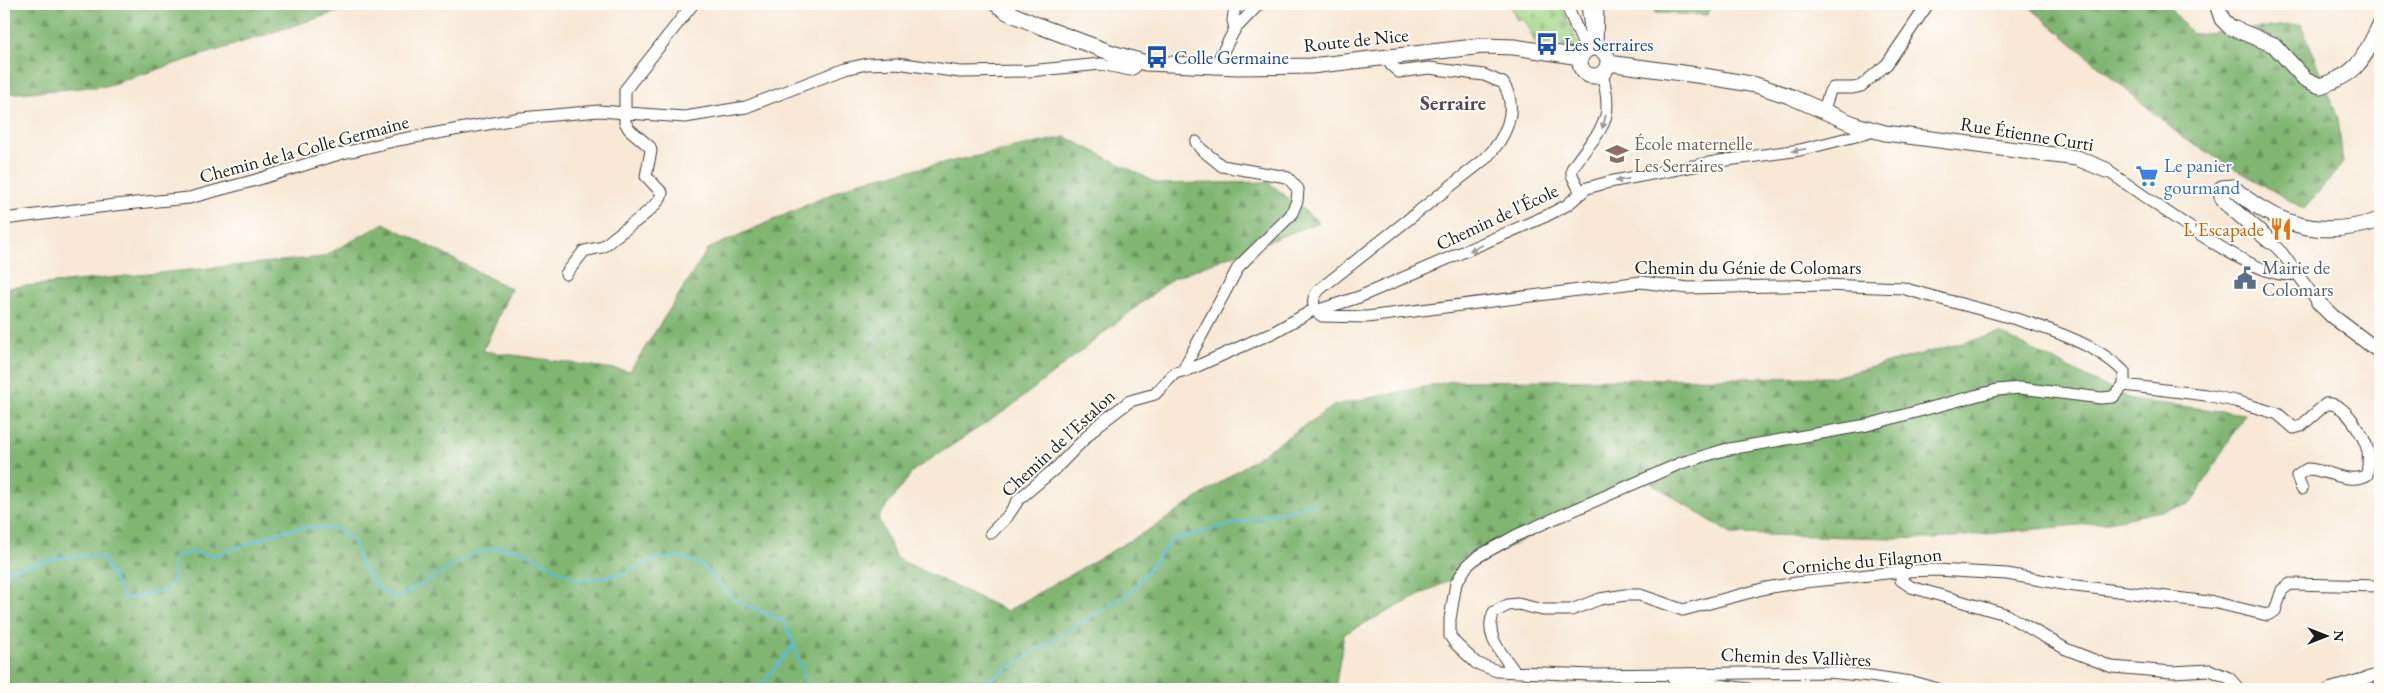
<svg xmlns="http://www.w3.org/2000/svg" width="2384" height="693" viewBox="0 0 2384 693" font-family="'EB Garamond',serif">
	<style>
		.forest { fill: url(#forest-firs); stroke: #4e6947 }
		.cemetery { fill: url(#cemetery-stones); stroke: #5e7850 }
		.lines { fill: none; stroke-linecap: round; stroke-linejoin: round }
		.stream { stroke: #57bdd5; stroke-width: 2.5 }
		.minor-casing { stroke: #3d3b38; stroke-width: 13 }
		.tertiary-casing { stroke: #3d3b38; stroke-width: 16 }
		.secondary-casing { stroke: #3d3b38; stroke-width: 17 }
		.minor { stroke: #fff; stroke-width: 11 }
		.tertiary { stroke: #fff; stroke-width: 14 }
		.secondary { stroke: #fff; stroke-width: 15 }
		.oneway { fill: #999 }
		.labels { text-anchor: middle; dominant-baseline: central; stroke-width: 4; stroke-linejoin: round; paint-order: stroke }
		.street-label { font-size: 19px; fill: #1c1c1c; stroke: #fdfcf7 }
		.transit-label { font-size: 19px; fill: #164399; stroke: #fdfcf7; text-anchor: start }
		.education-label { font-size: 19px; fill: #785e54; stroke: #fdfcf7; text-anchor: start }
		.shop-label { font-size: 19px; fill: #366cbe; stroke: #fdfcf7; text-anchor: start }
		.food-label { font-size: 19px; fill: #c56008; stroke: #fdfcf7; text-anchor: end }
		.service-label { font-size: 19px; fill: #4e5e75; stroke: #fdfcf7; text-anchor: start }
		.neighbourhood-label { font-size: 20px; font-weight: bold; fill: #584555; stroke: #fdfcf7 }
	</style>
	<defs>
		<pattern id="forest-firs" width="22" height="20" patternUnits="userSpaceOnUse" patternTransform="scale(1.25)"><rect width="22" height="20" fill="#80b672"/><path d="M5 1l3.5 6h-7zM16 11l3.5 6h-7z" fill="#68935d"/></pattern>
		<pattern id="cemetery-stones" width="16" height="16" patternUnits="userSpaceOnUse" patternTransform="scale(1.25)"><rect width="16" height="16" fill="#a0d484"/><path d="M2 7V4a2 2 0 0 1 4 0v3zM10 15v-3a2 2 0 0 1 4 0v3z" fill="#89b571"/></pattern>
	</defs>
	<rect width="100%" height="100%" fill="#fdfcf7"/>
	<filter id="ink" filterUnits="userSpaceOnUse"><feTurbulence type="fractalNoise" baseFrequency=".02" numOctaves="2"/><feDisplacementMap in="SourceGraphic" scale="10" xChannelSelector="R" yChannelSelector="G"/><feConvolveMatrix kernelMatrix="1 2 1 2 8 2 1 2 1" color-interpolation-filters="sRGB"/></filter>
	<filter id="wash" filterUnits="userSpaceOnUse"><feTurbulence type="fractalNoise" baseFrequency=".0096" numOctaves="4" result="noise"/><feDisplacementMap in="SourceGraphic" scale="20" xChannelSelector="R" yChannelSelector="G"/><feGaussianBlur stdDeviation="1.12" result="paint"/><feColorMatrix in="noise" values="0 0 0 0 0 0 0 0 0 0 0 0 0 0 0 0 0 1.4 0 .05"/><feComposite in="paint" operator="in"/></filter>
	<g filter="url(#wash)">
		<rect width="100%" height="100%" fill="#f8e8d5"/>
		<!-- forest -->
		<path class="forest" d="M4,4H361L106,86L4,94Z
			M1652,4H1712L1708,15L1655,13Z
			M2026,4H2166L2192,34L2301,24L2338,118L2343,163L2304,209L2183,138Z
			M1066,137L1159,184L1268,182L1319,222L1173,278L1009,408L914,470L878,518L896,558L1007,611L1157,525L1335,405L1453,381L1834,377L2000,333L2132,400L2245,414L2190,505L2109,522L1933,539L1731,534L1639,475L1465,572L1344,634L1335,689H467L464,687L367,684L361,689H4V288L323,257L384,223L511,289L483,351L630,371L708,249L860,181Z"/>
		<!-- cemetery -->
		<path class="cemetery" d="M1510,4H1560L1579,46L1577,48L1535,42L1523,18L1517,20Z"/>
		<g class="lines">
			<!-- stream -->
			<path class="stream" d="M4,571C37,565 69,550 103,558L124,599L168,590L174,575L173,558L193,552L214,556L279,532L306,527L337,529L353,542L362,567L380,589L395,599L474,554L496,548L519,549L579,581L623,574L653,559L680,557L703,566L736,601L783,621L791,637L807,687L837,684L841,689
				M761,689L760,687L793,645
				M974,689L1131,592L1171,540L1315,503"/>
		</g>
	</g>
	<g filter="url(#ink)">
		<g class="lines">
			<defs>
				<path id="minor" d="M1566,4L1586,50
					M1587,4L1591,39
					M1235,29L1233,21L1235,4
					M1597,48L1598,4
					M1390,56L1391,65L1399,72L1429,68L1484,75L1503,83C1520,110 1505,139 1485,159L1320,289C1311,298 1311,308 1322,316L1367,317L1641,282L1688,288L1824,285L1903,288C1964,308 2081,326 2124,372V385L2113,397L2101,398L2020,388L1997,390L1867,425L1724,450L1681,463L1517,535L1477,557L1467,566L1456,583L1450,619V636L1455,643L1476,663L1497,671L1592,675L1828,672L1870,676L1917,683L1938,689
					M1215,66L1235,29L1259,4
					M1823,112L1830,91L1833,88H1853L1861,86L1887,64L1928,4
					M2106,170C2137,189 2265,290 2296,273
					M1581,193L1572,175V169C1596,130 1617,128 1602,74
					M4,219L115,205L189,198L256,180L339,154L398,140L521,118L599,111L685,117L746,107L844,69L867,64L897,63L960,72L1029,71L1101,64L1130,70L1134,68L1138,61
					M2270,241L2282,253L2318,302
					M566,274L584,251L602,247L609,242C620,231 660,208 662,193L646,176L651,151L650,147L629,129L625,122V90L693,4
					M1316,311L1359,297L1546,216L1567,205L1587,188L1609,182L1720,161L1800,150L1868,133L1871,129
					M1186,371L1185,366L1239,266L1291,215L1297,201L1298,189L1288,178L1281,176L1222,166L1201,149L1196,142
					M2124,385L2206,395L2235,401L2278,414L2294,428L2301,426L2326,404C2345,401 2364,436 2368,451C2369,459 2368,467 2367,475C2348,485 2326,469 2307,469L2297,476L2302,489
					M991,533L1007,517L1019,499L1057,467L1097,426L1130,401L1155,394L1175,373L1193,368L1274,332L1315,309
					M1905,571L1901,580L1911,587L2005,614L2066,649L2112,667L2172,672L2210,670L2229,678L2239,689
					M1515,672C1502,653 1483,636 1494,612L1508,605L1518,604L1543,610H1571L1600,599L1625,595H1640L1683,610L1766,588L1796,583L1905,571L1936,570L2007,574L2068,585L2217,603L2267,615L2275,611L2282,590L2290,584L2380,586
					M1673,679L1748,689
					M2329,689L2380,674"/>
				<path id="tertiary" d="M2318,302L2332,316L2380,352"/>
				<path id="secondary" d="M996,4L1007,12L1042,27L1112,53L1146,63L1238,67L1311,66L1483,46L1514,47L1580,57
					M2217,4L2222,19L2230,27L2274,45L2305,79L2320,86C2360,73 2362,60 2380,25
					M1580 62a14 14 0 1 1 28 0a14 14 0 1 1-28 0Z
					M1608,63L1704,76L1756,85L1789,96L1856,125L1885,133L2077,158L2106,170
					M2270,241L2225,202L2222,197V188L2232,187C2278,227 2322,239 2380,220"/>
			</defs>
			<!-- minor casing -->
			<use href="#minor" class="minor-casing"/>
			<!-- tertiary casing -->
			<use href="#tertiary" class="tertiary-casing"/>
			<!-- secondary casing -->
			<use href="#secondary" class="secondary-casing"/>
			<!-- minor -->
			<use href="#minor" class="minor"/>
			<!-- tertiary -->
			<use href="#tertiary" class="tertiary"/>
			<!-- secondary -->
			<use href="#secondary" class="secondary"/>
		</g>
		<!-- one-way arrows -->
		<defs><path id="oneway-solid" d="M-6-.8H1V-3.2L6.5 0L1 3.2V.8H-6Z" transform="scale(1.25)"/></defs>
		<g class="oneway">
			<use href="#oneway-solid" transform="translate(1604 122) rotate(105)"/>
			<use href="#oneway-solid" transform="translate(1799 150) rotate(170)"/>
			<use href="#oneway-solid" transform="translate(1622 180) rotate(171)"/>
			<use href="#oneway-solid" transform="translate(1476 248) rotate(156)"/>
		</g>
	</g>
	<!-- icons -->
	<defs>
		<symbol id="bus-bare" viewBox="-9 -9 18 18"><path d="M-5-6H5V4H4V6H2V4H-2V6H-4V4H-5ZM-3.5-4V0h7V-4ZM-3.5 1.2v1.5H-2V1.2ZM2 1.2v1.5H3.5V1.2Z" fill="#1a4fb4" stroke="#fdfcf7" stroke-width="2.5" paint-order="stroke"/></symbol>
		<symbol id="school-bare" viewBox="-9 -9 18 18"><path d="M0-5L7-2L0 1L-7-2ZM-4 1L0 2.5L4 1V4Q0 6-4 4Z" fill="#8d6e63" stroke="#fdfcf7" stroke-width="2.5" paint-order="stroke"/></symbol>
		<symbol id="supermarket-bare" viewBox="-9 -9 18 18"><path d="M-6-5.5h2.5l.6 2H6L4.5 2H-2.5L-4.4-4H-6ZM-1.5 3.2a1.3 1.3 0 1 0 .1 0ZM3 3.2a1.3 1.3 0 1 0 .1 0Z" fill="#3f7fe0" stroke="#fdfcf7" stroke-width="2.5" paint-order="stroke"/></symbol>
		<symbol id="restaurant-bare" viewBox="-9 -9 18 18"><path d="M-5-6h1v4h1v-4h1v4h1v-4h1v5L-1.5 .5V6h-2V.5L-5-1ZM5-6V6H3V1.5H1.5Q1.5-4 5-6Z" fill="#e8710a" stroke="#fdfcf7" stroke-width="2.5" paint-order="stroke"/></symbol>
		<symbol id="civic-bare" viewBox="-9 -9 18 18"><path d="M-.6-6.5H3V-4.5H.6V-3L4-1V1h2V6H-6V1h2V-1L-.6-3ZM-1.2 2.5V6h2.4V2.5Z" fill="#5c6f8a" stroke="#fdfcf7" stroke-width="2.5" paint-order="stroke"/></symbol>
	</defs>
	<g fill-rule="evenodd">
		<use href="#bus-bare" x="1531" y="28" width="32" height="32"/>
		<use href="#bus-bare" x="1141" y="41" width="32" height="32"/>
		<use href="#school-bare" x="1601" y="138" width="32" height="32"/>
		<use href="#supermarket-bare" x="2131" y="160" width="32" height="32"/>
		<use href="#restaurant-bare" x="2265" y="213" width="32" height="32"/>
		<use href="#civic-bare" x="2229" y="262" width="32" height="32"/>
	</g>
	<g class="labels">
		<!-- street labels -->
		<g class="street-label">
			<text transform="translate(1356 40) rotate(-6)">Route de Nice</text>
			<text transform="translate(2027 134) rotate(9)">Rue Étienne Curti</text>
			<text transform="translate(304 149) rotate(-15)">Chemin de la Colle Germaine</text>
			<text transform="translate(1497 217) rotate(-25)">Chemin de l'École</text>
			<text x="1748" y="267">Chemin du Génie de Colomars</text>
			<text transform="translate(1058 443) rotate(-43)">Chemin de l'Estalon</text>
			<text transform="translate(1862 561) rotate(-5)">Corniche du Filagnon</text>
			<text transform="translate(1796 657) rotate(2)">Chemin des Vallières</text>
		</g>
		<!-- transit labels -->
		<g class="transit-label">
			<text x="1564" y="44">Les Serraires</text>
			<text x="1174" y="57">Colle Germaine</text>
		</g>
		<!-- education labels -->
		<g class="education-label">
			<text x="1634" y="143">École maternelle<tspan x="1634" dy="22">Les Serraires</tspan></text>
		</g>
		<!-- shop labels -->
		<g class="shop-label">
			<text x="2164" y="165">Le panier<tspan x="2164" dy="22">gourmand</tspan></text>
		</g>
		<!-- food labels -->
		<g class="food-label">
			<text x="2264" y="229">L'Escapade</text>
		</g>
		<!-- service labels -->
		<g class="service-label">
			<text x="2262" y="267">Mairie de<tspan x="2262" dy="22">Colomars</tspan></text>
		</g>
		<!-- neighbourhood labels -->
		<g class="neighbourhood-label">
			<text x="1453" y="103">Serraire</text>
		</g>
	</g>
	<!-- margin -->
	<rect width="2384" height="693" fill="none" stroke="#fdfcf7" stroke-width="20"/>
	<!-- north arrow -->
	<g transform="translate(2326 636) rotate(90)" stroke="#fdfcf7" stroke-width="4" paint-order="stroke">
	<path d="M0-4L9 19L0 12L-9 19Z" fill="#1c1c1c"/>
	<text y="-8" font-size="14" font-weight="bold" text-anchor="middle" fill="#1c1c1c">N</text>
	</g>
</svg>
